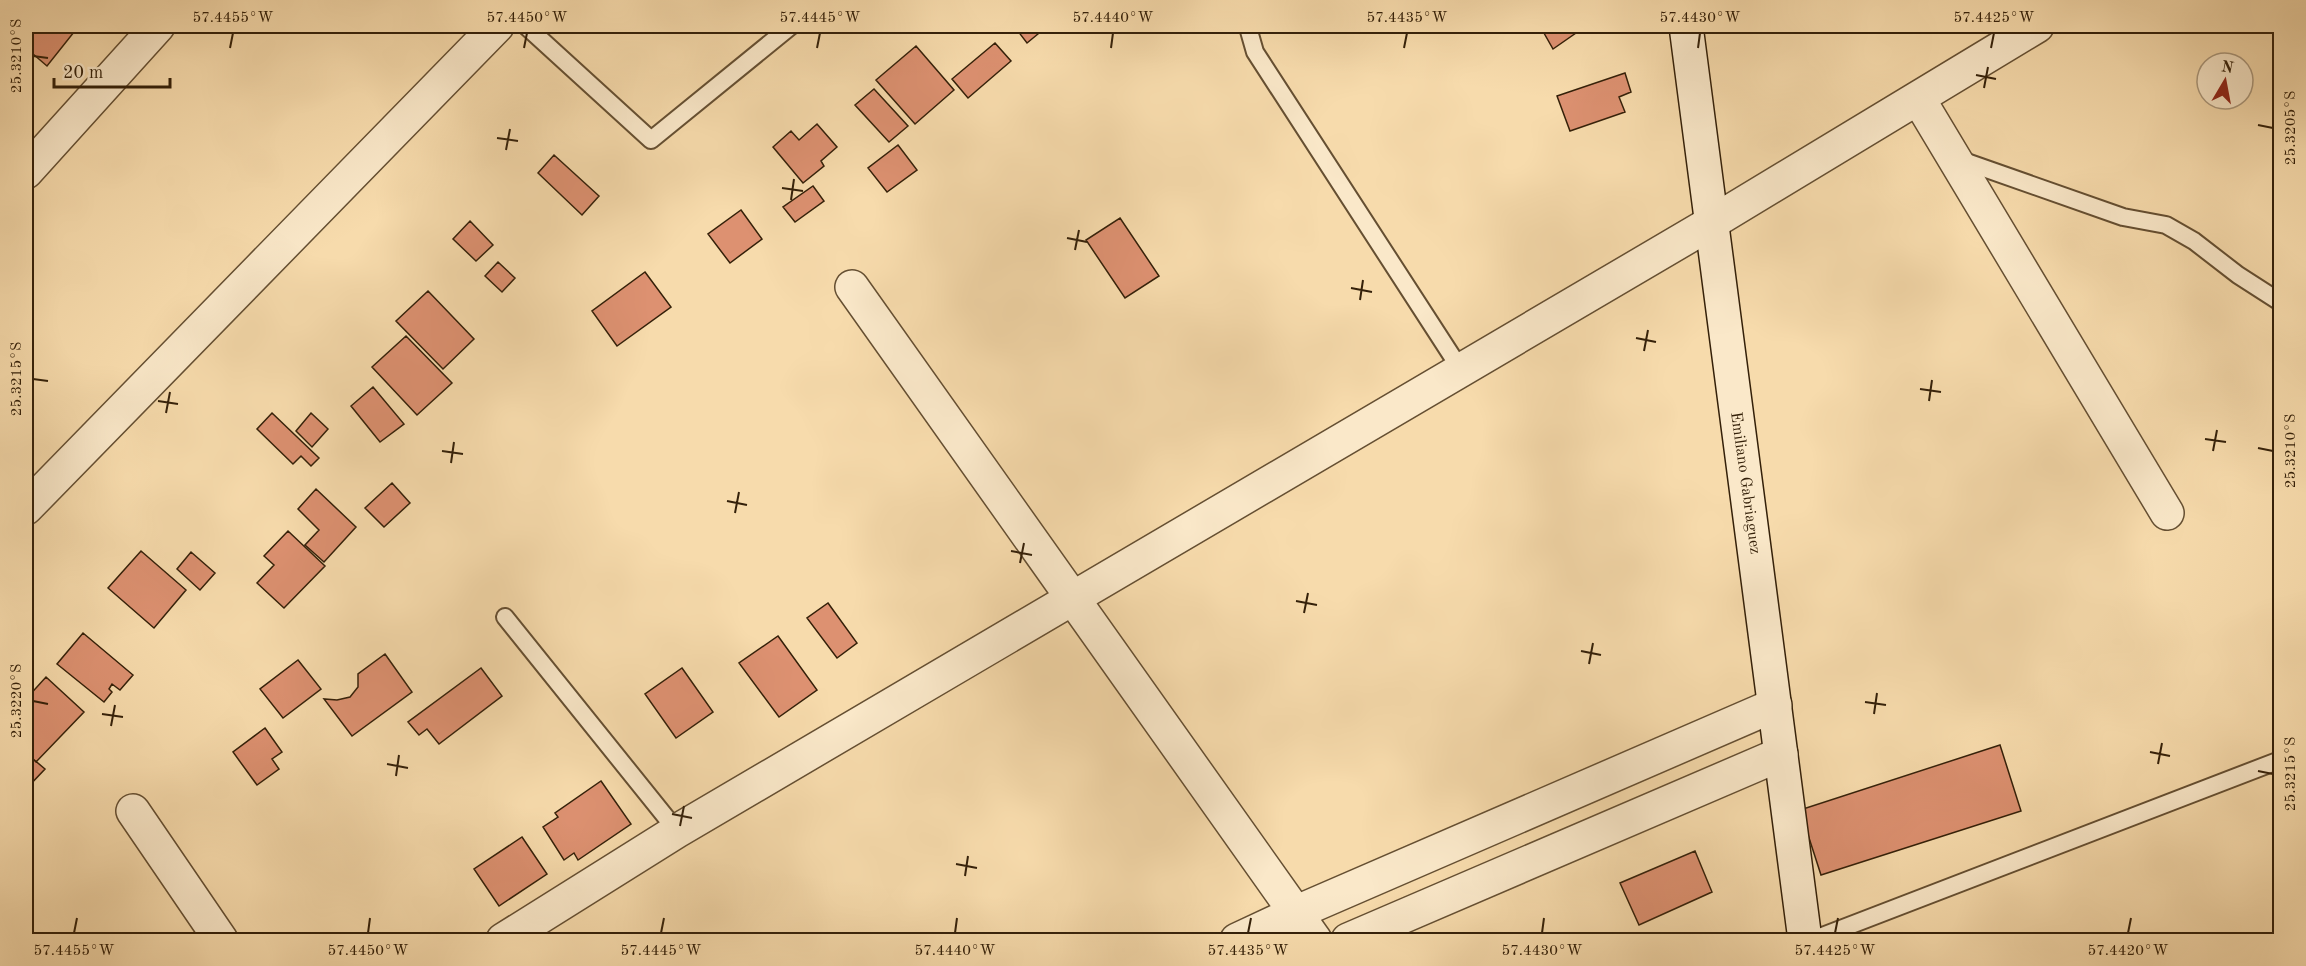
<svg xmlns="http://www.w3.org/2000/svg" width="2306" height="966" viewBox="0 0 2306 966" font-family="'Old Standard TT',serif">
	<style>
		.building { fill: #dd9171; stroke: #342009; stroke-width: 1.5 }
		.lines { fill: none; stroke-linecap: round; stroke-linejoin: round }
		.lane-casing { stroke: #654f32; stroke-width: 20 }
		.street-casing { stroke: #654f32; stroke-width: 36 }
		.secondary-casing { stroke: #342009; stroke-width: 36 }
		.lane { stroke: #fae8c9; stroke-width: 16 }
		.street { stroke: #fae8c9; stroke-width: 33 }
		.secondary { stroke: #fae8c9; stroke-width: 33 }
		.ticks { fill: none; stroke: #342009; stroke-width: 2 }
		.labels { text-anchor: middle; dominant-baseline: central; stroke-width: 4.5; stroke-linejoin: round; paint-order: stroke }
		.street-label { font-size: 16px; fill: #342009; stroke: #fae8c9 }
		.neatline { fill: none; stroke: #342009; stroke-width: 2 }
		.ticks-label { font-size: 15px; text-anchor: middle; fill: #342009 }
	</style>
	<rect width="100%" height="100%" fill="#f7dbac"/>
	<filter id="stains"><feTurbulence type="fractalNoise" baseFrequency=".00333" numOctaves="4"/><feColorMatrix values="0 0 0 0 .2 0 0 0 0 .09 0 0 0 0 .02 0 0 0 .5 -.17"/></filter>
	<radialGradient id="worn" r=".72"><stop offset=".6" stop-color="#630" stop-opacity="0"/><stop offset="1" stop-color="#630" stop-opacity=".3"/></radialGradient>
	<!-- building -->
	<path class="building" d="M26,26H76L78,27L47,66L26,48Z
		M1014,26H1041L1044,29L1027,43Z
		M1540,26H1586L1553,49Z
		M995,43L1011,61L968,98L952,79Z
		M916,46L954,90L915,124L876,80Z
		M1625,73L1631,92L1619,97L1625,112L1570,131L1557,96Z
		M874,89L908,126L889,142L855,105Z
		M817,124L837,147L821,161L824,166L803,183L773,147L791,131L799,140Z
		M898,145L917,170L887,192L868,168Z
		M554,155L599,196L582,215L538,173Z
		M813,186L824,201L795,222L783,207Z
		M741,210L762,239L730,263L708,234Z
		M1120,218L1159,276L1125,298L1086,240Z
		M470,221L493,245L476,261L453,239Z
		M498,262L515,278L502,292L485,276Z
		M645,272L671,307L617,346L592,311Z
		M428,291L474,339L443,369L396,321Z
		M406,336L452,383L417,415L372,367Z
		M373,387L404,424L380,442L351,406Z
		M272,413L319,458L311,466L301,456L293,464L257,429Z
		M311,413L328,429L312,447L296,431Z
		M392,483L410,503L384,527L365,508Z
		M316,489L356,527L324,562L305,545L319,530L298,509Z
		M288,531L325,566L284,608L257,583L274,565L264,556Z
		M141,551L186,590L154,628L108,588Z
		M191,552L215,573L200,590L177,569Z
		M828,603L857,643L837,658L807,618Z
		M83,633L133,675L120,690L112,684L109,689L112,692L104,702L57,664Z
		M778,636L817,690L779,717L739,663Z
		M385,654L412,692L352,736L324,699L337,700L350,697L358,687V674Z
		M298,660L321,689L283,718L260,689Z
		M481,668L502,696L439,744L427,729L419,735L408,722Z
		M682,668L713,712L676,738L645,694Z
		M46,677L84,712L36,762L26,752V699Z
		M265,728L282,752L272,759L279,769L257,785L233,752Z
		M2000,745L2021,811L1821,875L1800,810Z
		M26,753L45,769L26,789Z
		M601,781L631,824L578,860L574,853L564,860L543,827L558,817L555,813Z
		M522,837L547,874L499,906L474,869Z
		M1695,851L1712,892L1639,925L1620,883Z
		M2202,933L2205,940H2180Z"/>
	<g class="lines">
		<defs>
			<path id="lane" d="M526,26L651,140L791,26
				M1250,26L1249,31L1255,52L1461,370
				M1958,159L2123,217L2166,225L2194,241L2238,275L2280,302
				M505,617L677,831
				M1812,940L2280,760"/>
			<path id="street" d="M1918,98L2167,513
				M26,172L158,26
				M852,287L1315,940
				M26,508L497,26
				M133,811L221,940
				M503,940L677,831L1711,223L2037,26
				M1237,940L1295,913L1775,705
				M1348,940L1781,754"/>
			<path id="secondary" d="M1686,26L1805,940"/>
		</defs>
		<!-- lane casing -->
		<use href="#lane" class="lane-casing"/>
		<!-- street casing -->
		<use href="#street" class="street-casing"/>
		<!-- secondary casing -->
		<use href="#secondary" class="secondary-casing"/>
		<!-- lane -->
		<use href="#lane" class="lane"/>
		<!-- street -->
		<use href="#street" class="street"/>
		<!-- secondary -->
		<use href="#secondary" class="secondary"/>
	</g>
	<!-- ticks -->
	<path class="ticks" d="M230,48L233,33M524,48L527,33M817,48L820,33M1111,48L1113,33M1404,48L1407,33M1698,48L1700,33M1991,48L1994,33M33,56L48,58M1976,75L1996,79M1984,88L1988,67M2258,125L2273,128M497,138L518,141M506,150L510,129M782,188L803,191M791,200L794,179M1067,238L1087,242M1075,250L1079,230M1351,288L1372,292M1360,300L1363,280M1636,338L1656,342M1644,351L1648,330M33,379L48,381M1920,389L1941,392M158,401L178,404M1929,401L1932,380M166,413L170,392M2205,439L2226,442M2258,448L2273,451M442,451L463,454M2213,451L2217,430M451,463L454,442M727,501L747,505M735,513L739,492M1011,551L1032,555M1020,563L1024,543M1296,601L1317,605M1304,613L1308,593M1581,651L1601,655M1589,664L1593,643M33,701L48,704M1865,702L1886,705M102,714L123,717M1874,714L1877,693M111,726L115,705M2150,752L2170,756M387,764L408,768M2158,764L2162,743M2258,771L2273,774M396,776L399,755M672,814L692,818M680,826L684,806M956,864L977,868M965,876L968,856M74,933L77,918M368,933L370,918M661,933L664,918M955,933L957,918M1248,933L1251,918M1542,933L1544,918M1835,933L1838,918M2128,933L2131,918"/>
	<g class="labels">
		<!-- street labels -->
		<g class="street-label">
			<text transform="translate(1745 483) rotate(82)">Emiliano Gabriaguez</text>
		</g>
	</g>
	<!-- margin -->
	<rect width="2306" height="966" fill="none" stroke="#f7dbac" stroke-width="66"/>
	<!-- north arrow -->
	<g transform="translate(2225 81) rotate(10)"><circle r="28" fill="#fae8c9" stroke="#ab987c" stroke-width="1.5"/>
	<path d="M0-4.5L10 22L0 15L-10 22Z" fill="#8f2418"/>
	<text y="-9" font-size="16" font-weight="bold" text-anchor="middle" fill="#342009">N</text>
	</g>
	<!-- scale -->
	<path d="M54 78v9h116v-9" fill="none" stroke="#342009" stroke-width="3"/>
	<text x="63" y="78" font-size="18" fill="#342009" stroke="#fae8c9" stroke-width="4.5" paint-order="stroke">20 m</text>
	<rect x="33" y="33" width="2240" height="900" class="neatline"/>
	<g class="ticks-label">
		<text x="233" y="22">57.4455°W</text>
		<text x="527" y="22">57.4450°W</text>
		<text x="820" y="22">57.4445°W</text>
		<text x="1113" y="22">57.4440°W</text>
		<text x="1407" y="22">57.4435°W</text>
		<text x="1700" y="22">57.4430°W</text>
		<text x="1994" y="22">57.4425°W</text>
		<text transform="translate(16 56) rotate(-90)" y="5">25.3210°S</text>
		<text transform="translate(2290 128) rotate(-90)" y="5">25.3205°S</text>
		<text transform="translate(16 379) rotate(-90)" y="5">25.3215°S</text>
		<text transform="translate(2290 451) rotate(-90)" y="5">25.3210°S</text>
		<text transform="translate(16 701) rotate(-90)" y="5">25.3220°S</text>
		<text transform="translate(2290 774) rotate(-90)" y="5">25.3215°S</text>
		<text x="74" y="955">57.4455°W</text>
		<text x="368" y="955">57.4450°W</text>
		<text x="661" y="955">57.4445°W</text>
		<text x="955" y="955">57.4440°W</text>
		<text x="1248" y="955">57.4435°W</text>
		<text x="1542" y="955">57.4430°W</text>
		<text x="1835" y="955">57.4425°W</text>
		<text x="2128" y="955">57.4420°W</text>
	</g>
	<rect width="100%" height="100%" filter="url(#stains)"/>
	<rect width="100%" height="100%" fill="url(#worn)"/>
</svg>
